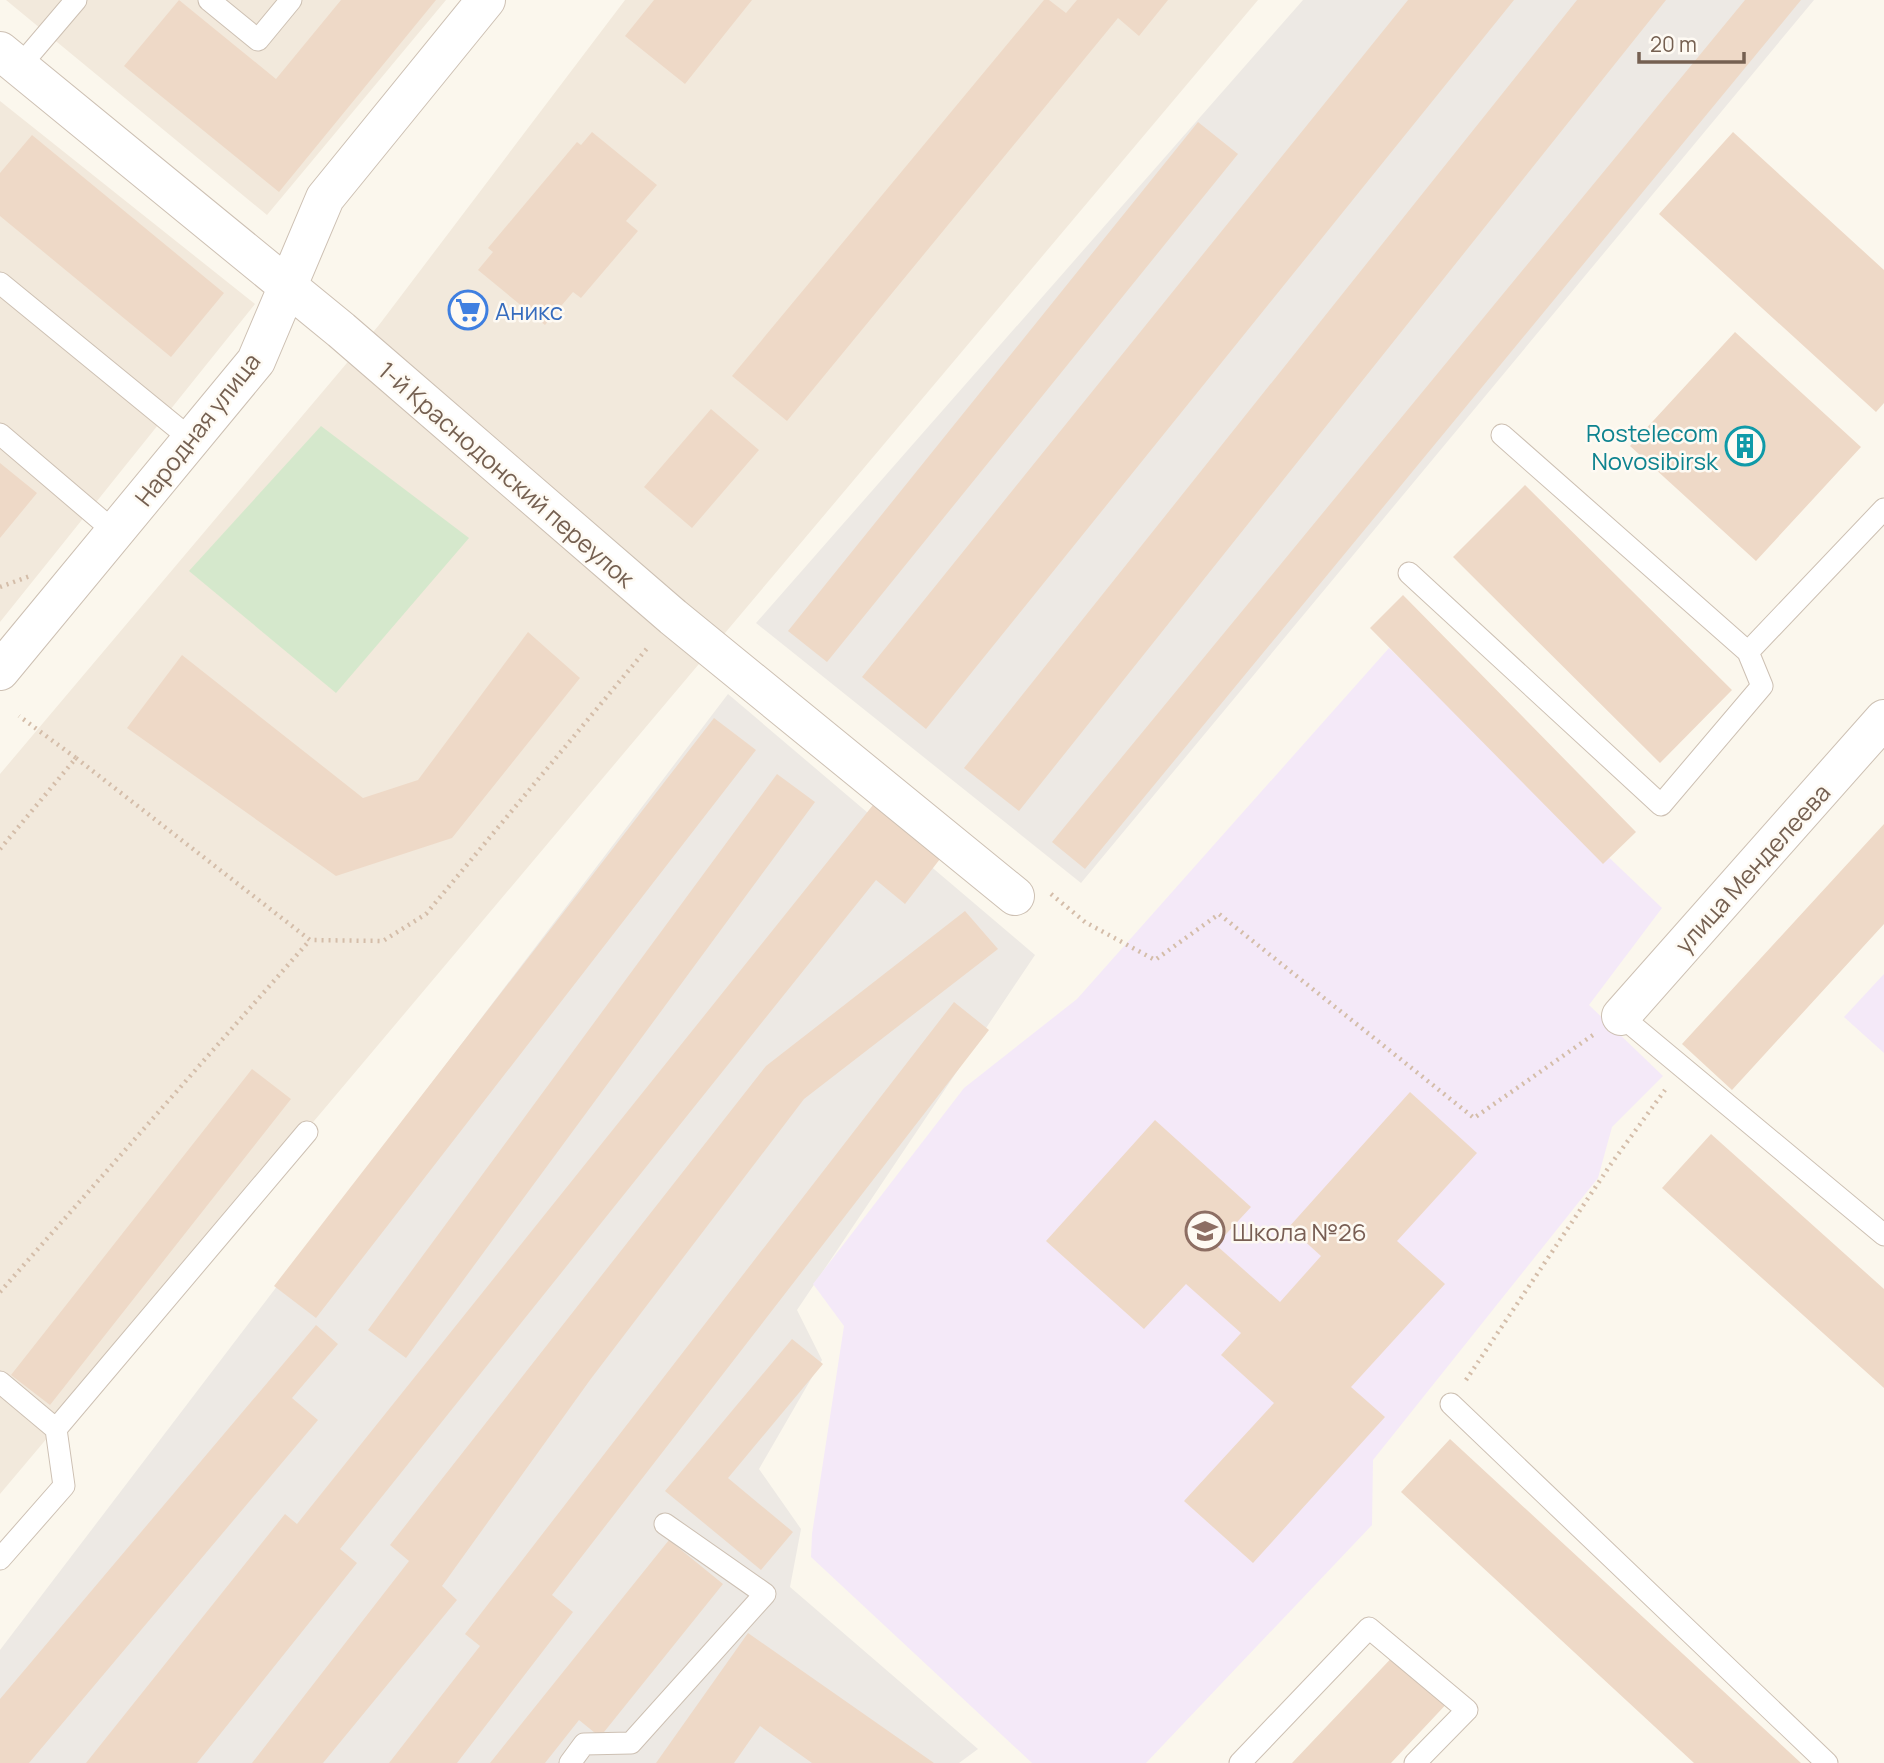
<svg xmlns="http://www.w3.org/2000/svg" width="1884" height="1763" viewBox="0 0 1884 1763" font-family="Manrope,sans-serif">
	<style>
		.residential { fill: #f2e9dc }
		.industrial { fill: #ede9e4 }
		.education { fill: #f4e9f8 }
		.green { fill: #d5e8cc }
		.building { fill: #eed9c7 }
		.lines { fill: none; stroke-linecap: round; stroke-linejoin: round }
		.service-casing { stroke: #cdc0b3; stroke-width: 23 }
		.minor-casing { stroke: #cdc0b3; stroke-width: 40 }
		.path { stroke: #d4bda9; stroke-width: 4.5; stroke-dasharray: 2 5; stroke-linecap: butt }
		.service { stroke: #fff; stroke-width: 21 }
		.minor { stroke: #fff; stroke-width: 38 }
		.labels { text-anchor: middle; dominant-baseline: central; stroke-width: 5; stroke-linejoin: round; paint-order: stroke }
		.shop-label { font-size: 24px; fill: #366cbe; stroke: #fefaf3; text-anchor: start }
		.street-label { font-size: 24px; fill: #756051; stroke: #fefaf3 }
		.culture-label { font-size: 24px; fill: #0d838f; stroke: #fefaf3; text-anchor: end }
		.education-label { font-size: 24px; fill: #785e54; stroke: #fefaf3; text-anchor: start }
	</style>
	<rect width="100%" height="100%" fill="#fbf7ed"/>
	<!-- residential -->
	<path class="residential" d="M6,0H446L267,215Z
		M625,0H1258L0,1494V774L379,325Z
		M0,101L255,304L0,622Z"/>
	<!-- industrial -->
	<path class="industrial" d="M1303,0H1814L1081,883L756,623Z
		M728,694L1035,955L797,1310L822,1360L759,1469L801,1529L790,1587L978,1749L959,1763H0V1650Z"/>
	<!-- education -->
	<path class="education" d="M1389,648L1662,908L1589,1005L1663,1076L1612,1127L1598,1178L1373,1460L1372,1525L1146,1763H1032L811,1557L812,1534L844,1326L813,1284L964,1088L1077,999Z
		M1884,974V1053L1844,1017Z"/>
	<!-- green -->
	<path class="green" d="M321,426L469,538L336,693L189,571Z"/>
	<!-- building -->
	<path class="building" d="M179,0L276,79L341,0H436L279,192L124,66Z
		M654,0H752L685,84L625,36Z
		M1044,0H1049L1066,13L1077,0H1168L1139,36L1118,18L787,421L732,376Z
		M1408,0H1514L926,729L862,677Z
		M1577,0H1666L1019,811L964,768Z
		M1745,0H1801L1085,869L1052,842Z
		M1198,122L1238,154L827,662L788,631Z
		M592,132L657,185L626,221L638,231L581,298L573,292L545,325L478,270L493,252L488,248L577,142L581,145Z
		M1733,132L1884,270V403L1876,412L1659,214Z
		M32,135L224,293L171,357L0,216V173Z
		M1735,332L1861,447L1756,561L1630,446Z
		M711,409L759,450L692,528L644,487Z
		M0,463L37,493L0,538Z
		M1525,485L1732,690L1660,763L1453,557Z
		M1403,595L1636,832L1603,864L1370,628Z
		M528,632L580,678L452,838L336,876L127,728L182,655L363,798L418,780Z
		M714,718L756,750L316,1318L274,1286Z
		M777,774L815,802L406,1358L368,1330Z
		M873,805L940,859L905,904L876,880L340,1549L357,1563L197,1763H86L285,1514L297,1524Z
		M1884,824V924L1732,1090L1682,1044Z
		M965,911L998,949L804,1099L590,1380L442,1586L457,1600L323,1763H252L409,1561L390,1545L766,1066Z
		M954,1002L989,1030L552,1595L573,1612L457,1763H389L480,1646L465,1634Z
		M252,1069L291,1099L50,1405L11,1375Z
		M1410,1092L1477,1153L1397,1241L1445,1284L1351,1387L1385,1417L1253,1563L1184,1501L1274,1403L1221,1355L1241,1333L1186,1284L1144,1329L1046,1241L1155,1120L1251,1207L1216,1245L1280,1302L1321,1256L1289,1227Z
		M1711,1134L1884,1289V1388L1662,1188Z
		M316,1325L338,1344L292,1398L318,1420L29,1763H0V1699Z
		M792,1339L823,1364L728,1478L793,1532L761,1570L665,1491Z
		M1450,1439L1801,1763H1694L1401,1492Z
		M669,1540L723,1584L600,1737L579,1720L545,1763H490Z
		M748,1633L934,1763H812L760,1726L734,1763H656Z
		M1400,1649L1452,1698L1391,1763H1292Z"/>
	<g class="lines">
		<defs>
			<path id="service" d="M209,0L258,40L291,0
				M19,67L76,0
				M0,283L192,440
				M0,434L115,532
				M1409,573L1661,805L1762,686L1748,652L1502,435
				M1748,652L1884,509
				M1621,1016L1884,1235
				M0,1382L56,1429L64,1486L0,1559
				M1451,1404L1827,1763
				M56,1429L307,1132
				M570,1763L584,1744L631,1743L765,1594L665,1524
				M1240,1763L1369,1628L1467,1710L1415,1763"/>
			<path id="minor" d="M0,51L341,330L673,617L1015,896
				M0,671L256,361L325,198L486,0
				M1621,1016L1884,719"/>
		</defs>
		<!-- service casing -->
		<use href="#service" class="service-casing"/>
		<!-- minor casing -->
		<use href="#minor" class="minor-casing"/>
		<!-- path -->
		<path class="path" d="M0,587L30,576
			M76,758L310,940L383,941L426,914L649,646
			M0,849L76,758L19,716
			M1051,894L1085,922L1155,960L1219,914L1474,1118L1593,1035
			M0,1292L310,940
			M1466,1380L1611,1164L1665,1090"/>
		<!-- service -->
		<use href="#service" class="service"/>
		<!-- minor -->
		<use href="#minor" class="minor"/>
	</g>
	<!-- icons -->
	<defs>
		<symbol id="supermarket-ring" viewBox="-11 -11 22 22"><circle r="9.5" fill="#fefaf3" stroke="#3f7fe0" stroke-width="1.5"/><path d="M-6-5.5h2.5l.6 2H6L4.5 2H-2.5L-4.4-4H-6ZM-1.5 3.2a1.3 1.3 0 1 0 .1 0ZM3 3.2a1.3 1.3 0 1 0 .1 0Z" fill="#3f7fe0"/></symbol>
		<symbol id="building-ring" viewBox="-11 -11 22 22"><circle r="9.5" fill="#fefaf3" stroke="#0f9aa8" stroke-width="1.5"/><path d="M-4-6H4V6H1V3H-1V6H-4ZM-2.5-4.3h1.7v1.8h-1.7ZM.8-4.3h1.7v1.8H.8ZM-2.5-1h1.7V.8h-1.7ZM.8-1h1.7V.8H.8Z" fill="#0f9aa8"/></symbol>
		<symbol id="school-ring" viewBox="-11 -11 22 22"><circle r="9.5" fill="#fefaf3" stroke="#8d6e63" stroke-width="1.5"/><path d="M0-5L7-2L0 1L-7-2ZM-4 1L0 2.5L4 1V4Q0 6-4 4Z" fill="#8d6e63"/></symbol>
	</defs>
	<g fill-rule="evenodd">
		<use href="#supermarket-ring" x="446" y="288" width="44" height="44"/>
		<use href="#building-ring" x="1723" y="424" width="44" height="44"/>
		<use href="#school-ring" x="1183" y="1209" width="44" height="44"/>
	</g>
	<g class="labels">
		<!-- shop labels -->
		<g class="shop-label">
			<text x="495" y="310">Аникс</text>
		</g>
		<!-- street labels -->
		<g class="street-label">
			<text transform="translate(197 429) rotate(-52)">Народная улица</text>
			<text transform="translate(507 474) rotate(41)">1-й Краснодонский переулок</text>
			<text transform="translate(1752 868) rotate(-48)">улица Менделеева</text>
		</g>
		<!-- culture labels -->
		<g class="culture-label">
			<text x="1718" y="432">Rostelecom<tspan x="1718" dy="28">Novosibirsk</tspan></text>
		</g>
		<!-- education labels -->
		<g class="education-label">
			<text x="1232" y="1231">Школа №26</text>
		</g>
	</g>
	<!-- scale -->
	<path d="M1639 52v10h105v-10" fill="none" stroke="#756051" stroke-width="3.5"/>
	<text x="1650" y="52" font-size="21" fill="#756051" stroke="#fefaf3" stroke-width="5" paint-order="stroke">20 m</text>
</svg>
